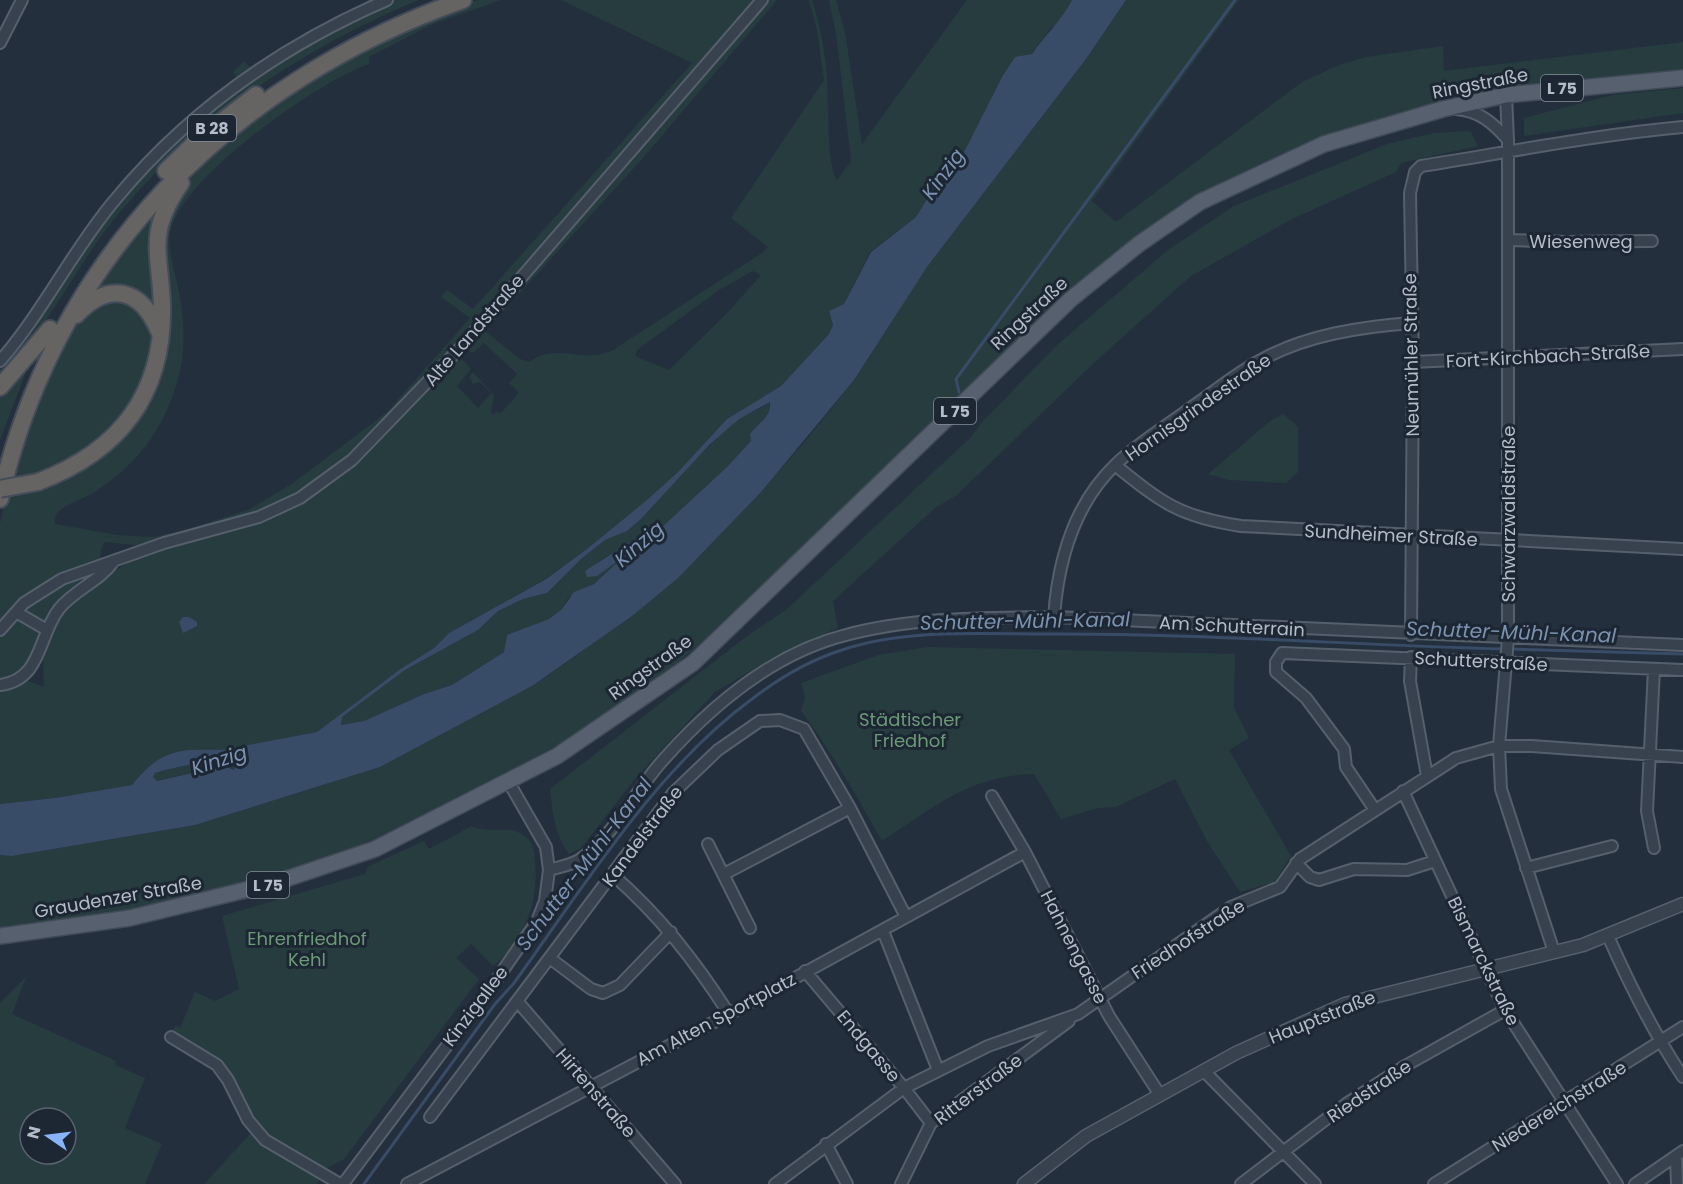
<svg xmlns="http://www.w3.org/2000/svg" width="1683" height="1184" viewBox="0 0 1683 1184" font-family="Poppins,sans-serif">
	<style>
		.green { fill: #263c3f; fill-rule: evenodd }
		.water { fill: #394c67; fill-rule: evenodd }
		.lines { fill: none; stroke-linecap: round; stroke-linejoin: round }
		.stream { stroke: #394c67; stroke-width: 3 }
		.minor-casing { stroke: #565f6c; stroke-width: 14 }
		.tertiary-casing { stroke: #565f6c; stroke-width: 15 }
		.primary-casing { stroke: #414a57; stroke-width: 18 }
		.trunk-casing { stroke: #434c59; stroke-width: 20 }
		.minor { stroke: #38414e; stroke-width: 10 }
		.tertiary { stroke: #38414e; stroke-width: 12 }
		.primary { stroke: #56606e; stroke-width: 15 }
		.trunk { stroke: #656462; stroke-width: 16 }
		.trunk-bridge-casing { stroke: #434c59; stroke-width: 20; stroke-linecap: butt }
		.trunk-bridge { stroke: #656462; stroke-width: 16 }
		.labels { text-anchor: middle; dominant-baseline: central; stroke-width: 6; stroke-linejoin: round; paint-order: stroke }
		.shield { fill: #1d2633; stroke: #878f9c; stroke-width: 1.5 }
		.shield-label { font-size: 16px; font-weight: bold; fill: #b4bcc9 }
		.street-label { font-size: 18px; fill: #b4bcc9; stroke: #1d2633 }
		.park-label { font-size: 18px; fill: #6b9a76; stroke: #1d2633 }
		.water-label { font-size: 20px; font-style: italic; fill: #7c92b1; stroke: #1d2633 }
	</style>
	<rect width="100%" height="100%" fill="#242f3e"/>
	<!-- green -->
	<path class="green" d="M389,0H419C296,51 187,125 105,231C86,256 70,285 52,311C37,335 18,357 0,379V362L77,252L154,158L240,82L233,72L244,61L255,71Z
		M478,0H501L431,25L369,57V64C319,81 177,180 170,234C168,252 175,271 178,288C189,340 185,376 160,424C145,452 122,474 95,492C84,499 68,503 59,511C55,515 55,519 55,524L117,535L152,537L182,531L250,509L293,483L387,412L470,318L441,297L447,290L473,309L692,63L561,0H777L643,158L485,331L520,359L529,362C559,341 581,365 613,350L762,253L768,247L731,218L824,80L817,30L809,0H812C820,25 825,52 827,78C829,100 826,164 837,180L851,161L836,33L829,0H836L845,32L862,144L967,0H1072L1062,19L1050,29L1031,54L1002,77L960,160L938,181L916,217L870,252L844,304L829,311L833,325L829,334L781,386L727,419L678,472L648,499L587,549L545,579L449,633L434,648L396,672L317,732L242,746L241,749C189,754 168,738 133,785L55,798L0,804V523L6,495L72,475L153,388L164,229L183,187L191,178L231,136L296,86L440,13ZM753,271L761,275L729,311L669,370L635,356L637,350L719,290ZM484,343L517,374L509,383L519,393L500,414L496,411L494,415L491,413L494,395L473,372L469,377L473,384L480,382L491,393L478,408L457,386L471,369L456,353L461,347L473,353ZM105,542L152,547L103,578C101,566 97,552 105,542ZM32,656H43L44,687L23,679Z
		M1126,0H1239L1092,201L1116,222L1302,82L1339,65L1366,57L1443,46L1444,71L1683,42V71L1560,80L1469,94L1348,130L1145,235L739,611L659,678L560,744L367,845L233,889L153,908L0,929V855L12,856L195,825L380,767L532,686L580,653L762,491L806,440L854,380L927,267L1086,59Z
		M1683,88V113L1524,136V118L1612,95Z
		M1466,131L1471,132L1478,146L1401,163L1396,172L1290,220L1191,276L1096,361L957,495L935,508L833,601L838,628L769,660L715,692L634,780L581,848L569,854C554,834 553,814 550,789L747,636L786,610L971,437L983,421L1058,344L1168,250L1234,206L1387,144L1434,133Z
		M153,216L149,246L158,318L149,302L94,293L107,267Z
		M110,299L137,306L151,330L150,354L141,383L120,419L84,454L50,472L10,481L43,392L68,337L78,320Z
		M28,367L0,440V393Z
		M770,402C770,419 758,422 750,434L751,441L727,467L662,527L636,538L598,562L627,553L594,584L568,598L562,609L549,619L507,635L504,652L452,685L424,694L364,721L341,725L342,717L405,670L478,630L498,611L523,599L547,593L581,559L605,540L627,531L640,520C671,486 701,450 737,420C747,412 760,410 770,402Z
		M1283,414L1298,427V472L1286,483L1228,480L1208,474L1270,421Z
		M928,647L1235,654L1234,708L1249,738L1229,750L1291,856L1275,882L1240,892L1207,841L1175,779L1116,807L1098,808L1061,819L1034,774C968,776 935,807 882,841C857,797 832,752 801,711L805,697L801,683L878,655Z
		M230,756L237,762L234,770H229L223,766L156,781L153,777L155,773L165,770Z
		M472,826C489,835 508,823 525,836C533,842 534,850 535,860C540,898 525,942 493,966L471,944L456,958L479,979L344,1159L326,1169L317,1184H204L251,1133L214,1067L169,1040L175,1026L180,1028L195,992L215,1001L239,989L222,916L365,874L367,867L424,841L429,849Z
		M26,977L12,1014L116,1061L115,1065L145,1078L125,1128L162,1144L145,1184H0V1003ZM30,1118H66V1154H30Z"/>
	<!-- water -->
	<path class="water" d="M1072,0H1126L1086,59L927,267L854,380L762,491L678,578L632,616L532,686L380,767L195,825L12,856L0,855V804L55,798L132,785C169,739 188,753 241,749L242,746L317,732L399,670L434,648L449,633L546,579L587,549L648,499L678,472L727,419L781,386L829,334L833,325L829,311L844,304L871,252L916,217L938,181L960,160L1002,77L1015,57L1032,54C1045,35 1062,20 1072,0ZM770,402C771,419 757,423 750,434L751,441L727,467L662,527L636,538L585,571L587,577L597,576L622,558L594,584L574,592L562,609L549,619L507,635L504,652L452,685L424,694L364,721L341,725L342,717L405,670L478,630L498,611L523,599L547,593L581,559L605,540L627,531L640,520L709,445L739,419ZM230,756L237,762L234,770L223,766L157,781L153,777L155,773L165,770Z
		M183,617H189L197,622V626L183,633L179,622Z"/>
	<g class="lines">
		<!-- stream -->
		<path class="stream" d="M959,392L956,379L1235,0
			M1511,649L1683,654
			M364,1184L495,1004L514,983C583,888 656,769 752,699C778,679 810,660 842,650C904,629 976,634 1041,634C1196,633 1350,645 1504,649"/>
		<defs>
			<path id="minor" d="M0,43L22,0
				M1506,95L1508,140V638L1499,746L1501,789L1554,952
				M1456,109C1480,111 1493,123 1508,140
				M1509,240L1566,242L1652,241
				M0,361C43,312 72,251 114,201C188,111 281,46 387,0
				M1413,362L1683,349
				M1115,465C1162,503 1180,517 1241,526L1683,549
				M16,612L47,630
				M1054,617C1058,561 1074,504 1116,464C1138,443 1165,427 1189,409C1213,393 1236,373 1261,360C1306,335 1360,327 1411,323
				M0,630L24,603L62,579L164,543L259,517L300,498L352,460L461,347L762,0
				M1411,635L1413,362L1410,193L1415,172L1421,166C1509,152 1595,135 1683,127
				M1411,657L1410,681L1427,776
				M0,685C42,680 38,636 59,609C74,590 100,581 114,561
				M1403,791L1505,1010L1617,1184
				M992,796L1025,852L1109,1016L1160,1095
				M1375,810L1346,767L1344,749L1306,698L1276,672V662L1282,653L1683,670
				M708,844L750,928
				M1654,848L1647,811L1654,669
				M1296,863L1310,877L1319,880L1354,869L1407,870L1435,861
				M1526,868L1612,846
				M549,870C559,867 571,865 579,860C613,838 636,789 664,759C712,705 774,653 846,635C913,617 985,618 1054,617L1683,645
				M724,874L850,808
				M613,875C660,916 695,961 729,1014
				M883,931L938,1070
				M1608,936C1630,986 1653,1032 1683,1077
				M551,959L591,989L603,993L620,985L671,932
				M805,971L904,1088L931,1123
				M518,1002L675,1184
				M171,1037L217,1065L228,1080L248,1120L265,1140L340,1184
				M1204,1071L1315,1184
				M430,1117L673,793L718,750L760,721L780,720L804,729L850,808L905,915
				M826,1144L847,1184
				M1676,1156L1677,1184
				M343,1184L497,979L537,921L545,901L549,870L546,847L508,781
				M407,1184L729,1014L1025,852
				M775,1184L904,1088L988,1046L1078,1014L1231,907L1280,887L1300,859L1456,758L1499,746H1532L1683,757
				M901,1184L931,1123L1069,1021
				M1241,1184L1346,1104L1405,1066L1505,1010
				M1434,1184L1683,1027
				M1635,1184L1683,1151"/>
			<path id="tertiary" d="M1024,1184L1086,1136L1236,1053L1345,1004L1583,945L1683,904"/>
			<path id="primary" d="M0,936L130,918L274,883L375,849L557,756L693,663L1071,299L1139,244L1200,202L1324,144L1443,109L1506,95L1683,78"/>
			<path id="trunk" d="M166,171L198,140L256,95
				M76,315C110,280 141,289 159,331
				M0,387L50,329
				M38,482C120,451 164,394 162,305C160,250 146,234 181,183
				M0,499C55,257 232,81 463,0"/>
		</defs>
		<!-- minor casing -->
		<use href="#minor" class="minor-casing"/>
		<!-- tertiary casing -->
		<use href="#tertiary" class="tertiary-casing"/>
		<!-- primary casing -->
		<use href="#primary" class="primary-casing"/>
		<!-- trunk casing -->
		<use href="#trunk" class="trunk-casing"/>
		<!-- minor -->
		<use href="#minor" class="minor"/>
		<!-- tertiary -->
		<use href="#tertiary" class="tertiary"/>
		<!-- primary -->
		<use href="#primary" class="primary"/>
		<!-- trunk -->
		<use href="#trunk" class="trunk"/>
		<defs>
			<path id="trunk-bridge" d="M0,489L38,482"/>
		</defs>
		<!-- trunk-bridge casing -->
		<use href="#trunk-bridge" class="trunk-bridge-casing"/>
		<!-- trunk-bridge -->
		<use href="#trunk-bridge" class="trunk-bridge"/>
	</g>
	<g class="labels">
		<!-- shield labels -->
		<g class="shield">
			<rect x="1541" y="75" width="42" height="26" rx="4.5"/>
			<rect x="188" y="115" width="48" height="26" rx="4.5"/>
			<rect x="934" y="398" width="42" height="26" rx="4.5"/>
			<rect x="247" y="872" width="42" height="26" rx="4.5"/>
		</g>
		<g class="shield-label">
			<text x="1562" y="88">L 75</text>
			<text x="212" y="128">B 28</text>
			<text x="955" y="411">L 75</text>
			<text x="268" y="885">L 75</text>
		</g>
		<!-- street labels -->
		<g class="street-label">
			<text transform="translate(1480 83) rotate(-11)">Ringstraße</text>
			<text x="1581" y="241">Wiesenweg</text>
			<text transform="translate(1029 313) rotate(-43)">Ringstraße</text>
			<text transform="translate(474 330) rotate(-49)">Alte Landstraße</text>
			<text transform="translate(1411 355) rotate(-91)">Neumühler Straße</text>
			<text transform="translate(1548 356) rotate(-3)">Fort-Kirchbach-Straße</text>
			<text transform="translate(1198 407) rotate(-35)">Hornisgrindestraße</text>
			<text transform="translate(1508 514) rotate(-90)">Schwarzwaldstraße</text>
			<text transform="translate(1391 535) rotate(3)">Sundheimer Straße</text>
			<text transform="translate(1232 626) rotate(3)">Am Schutterrain</text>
			<text transform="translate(1481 661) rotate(3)">Schutterstraße</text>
			<text transform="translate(650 667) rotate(-36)">Ringstraße</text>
			<text transform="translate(642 836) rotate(-53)">Kandelstraße</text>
			<text transform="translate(118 897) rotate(-10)">Graudenzer Straße</text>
			<text transform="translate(1188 939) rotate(-33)">Friedhofstraße</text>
			<text transform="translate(1074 947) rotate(63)">Hahnengasse</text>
			<text transform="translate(1484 961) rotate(64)">Bismarckstraße</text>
			<text transform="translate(475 1006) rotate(-53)">Kinzigallee</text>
			<text transform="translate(1322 1017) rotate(-22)">Hauptstraße</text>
			<text transform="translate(716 1019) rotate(-28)">Am Alten Sportplatz</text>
			<text transform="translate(869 1046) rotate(50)">Endgasse</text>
			<text transform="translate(978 1089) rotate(-37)">Ritterstraße</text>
			<text transform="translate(1369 1091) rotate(-34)">Riedstraße</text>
			<text transform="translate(596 1093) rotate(49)">Hirtenstraße</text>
			<text transform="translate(1559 1106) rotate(-32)">Niedereichstraße</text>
		</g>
		<!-- park labels -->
		<g class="park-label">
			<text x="910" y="719">Städtischer<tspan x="910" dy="21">Friedhof</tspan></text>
			<text x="307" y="938">Ehrenfriedhof<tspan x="307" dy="21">Kehl</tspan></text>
		</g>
		<!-- water labels -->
		<g class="water-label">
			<text transform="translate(943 174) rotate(-54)">Kinzig</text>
			<text transform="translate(639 544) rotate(-41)">Kinzig</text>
			<text transform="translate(1025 621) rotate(-1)">Schutter-Mühl-Kanal</text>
			<text transform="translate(1511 632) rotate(2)">Schutter-Mühl-Kanal</text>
			<text transform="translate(219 760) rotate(-18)">Kinzig</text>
			<text transform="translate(584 864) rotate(-53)">Schutter-Mühl-Kanal</text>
		</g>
	</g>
	<!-- north arrow -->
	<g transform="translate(48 1136) rotate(284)"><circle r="28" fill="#1d2633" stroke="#59626f" stroke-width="1.5"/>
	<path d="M0-4.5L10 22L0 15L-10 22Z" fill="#8ab4f8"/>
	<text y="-9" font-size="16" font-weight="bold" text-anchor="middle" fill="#b4bcc9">N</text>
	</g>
</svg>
